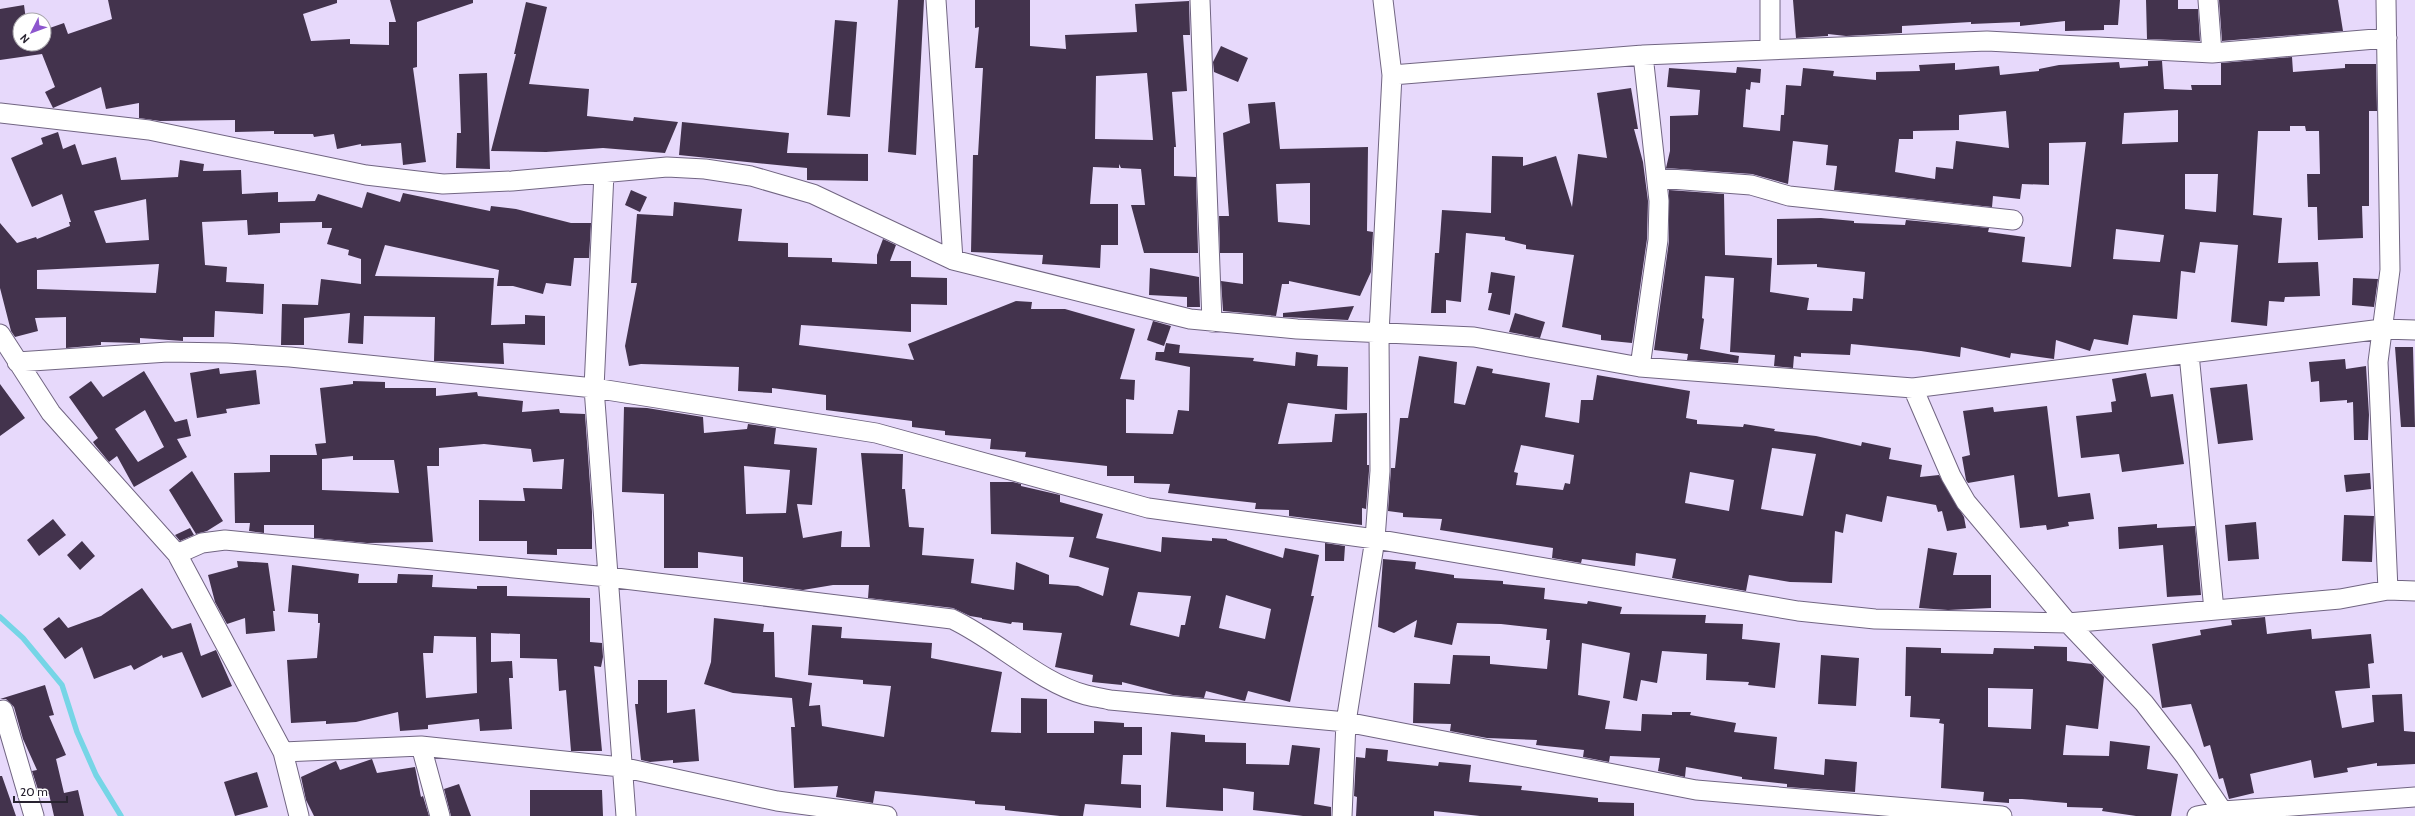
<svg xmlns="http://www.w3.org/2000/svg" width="2415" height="816" viewBox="0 0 2415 816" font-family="Cabin,sans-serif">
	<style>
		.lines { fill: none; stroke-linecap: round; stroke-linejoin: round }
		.stream { stroke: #76d5e6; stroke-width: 5.5 }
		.building { fill: #43334d; fill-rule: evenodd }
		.minor-casing { stroke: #716582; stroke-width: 21 }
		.minor { stroke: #fff; stroke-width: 19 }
	</style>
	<rect width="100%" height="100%" fill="#e7d9fb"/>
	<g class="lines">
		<!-- stream -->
		<path class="stream" d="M0,617L23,638L62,685L77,732L96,775L121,816"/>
	</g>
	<!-- building -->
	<path class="building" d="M108,0H337V3L303,14L311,41L350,39V44L389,45V22H396L390,0H473V3L417,22V67L413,68L426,162L403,165L401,143L361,146V144L337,149L334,134L314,137L313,134H274V131L235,132V120L160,121L139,118V103L106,109L101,87L53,108L45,92L55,87L42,54L0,60V9L24,5L26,20H20V44H44V30L64,23L68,34L112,19Z
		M898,0H924L916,155L888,152Z
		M975,0H1030V46L1066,49L1065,35L1137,32L1135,4L1189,1L1190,35H1183L1187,91L1172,92L1176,147H1174V176L1196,177L1198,253H1144L1131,205H1145L1141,169L1121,168L1119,164V168L1093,167L1090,204H1118V245H1101L1100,268L1042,264L1043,255L971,252L973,155H978L983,68H975L979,27L975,28ZM1147,73L1153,140L1095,139L1096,76Z
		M1793,0H2120L2118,25H2104V30L2065,31V21L2020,26V22L1971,24V22L1902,26V33L1846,36L1828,34V36L1796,38Z
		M2146,0H2178V9H2198L2200,41L2147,39Z
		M2219,0H2338L2343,31L2222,41Z
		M526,2L547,7L529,84L589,89L587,116L633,121L634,117L678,122L665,153L603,148L546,152L491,151L516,54H514Z
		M835,20L857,22L850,117L827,115Z
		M1221,46L1248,58L1238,82L1214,72L1213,62Z
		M2292,57L2293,72L2345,68V64H2376L2377,111H2369V206H2362L2363,238L2318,240L2317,207H2308L2307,174H2320L2319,131H2306L2305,126H2290V131H2258L2253,215L2282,218L2278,263L2318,262L2320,296L2285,297L2284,302L2269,301L2267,326L2231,322L2238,245L2200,242L2195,273L2181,271L2177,319L2133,315L2128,345L2094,339L2090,351L2056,340L2054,359L2011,353L2010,358L1961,347L1960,357L1921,351L1851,344L1850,355L1801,353V357L1794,356L1793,368L1774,366L1775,355L1730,352L1734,278L1705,276L1702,318L1704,319L1700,349L1739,356L1738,363L1687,360L1688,354L1654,350L1669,241V190L1724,194L1725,255L1772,258L1770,292L1809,298L1807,310L1852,311L1853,298L1863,299L1865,272L1817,267V264L1777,265V219L1821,218L1854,221V223L1905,225L1906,220L1989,228L1988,232L2025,237L2022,262L2071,267L2086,142L2049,143V185L2022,184L2020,199L1993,196L1992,207L1834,190L1837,166L1826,165L1828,145L1793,141L1788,184L1752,174L1666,168L1670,151V116L1698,115L1700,90L1667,87L1669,68L1736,73L1737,67L1761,69L1760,83L1751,82L1750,90L1746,89L1743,127L1780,131L1781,115H1784L1786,85L1801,86L1803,68L1834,71L1833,76L1876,80V72L1920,71L1919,65L1955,63V70L1999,66L2000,75L2039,71V69L2059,65L2119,62L2120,68L2148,66V61H2162L2164,89L2192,90L2191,85H2221V63ZM2178,110V142L2122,144L2124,113ZM2006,111L2009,148L1956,141L1953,169L1936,167L1935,179L1895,172L1899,139H1913V131L1959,130V115ZM2185,174H2218L2216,212L2185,209ZM2116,229L2164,235L2160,262L2113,259Z
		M487,73L490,169L456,168L457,133H461L459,74Z
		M1631,88L1638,129H1634L1643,162L1648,201L1647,239L1632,343L1601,340V335L1562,327L1574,255L1526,249V245L1505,240V237L1466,233L1461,302L1446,300V313H1431L1435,253H1439L1442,210L1491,213L1492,156L1523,157V166L1556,156L1572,207L1578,154L1607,158L1597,93Z
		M1275,102L1280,149L1368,147L1367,231L1373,232L1371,272L1360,296L1289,281V284H1282L1276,316L1223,311L1221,281L1243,284V253H1220L1219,216H1229L1223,133L1250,123L1248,104ZM1310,183V225L1278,222L1276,184Z
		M682,122L789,133L787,153L868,154V181L807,180V168L679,155Z
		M58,132L63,149L75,144L82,165L116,157L121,180L178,177L180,160L204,164L203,171L241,170L242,194L278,192V202L315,201L318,194L362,208L367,192L400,202L403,193L490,211L491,206L516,209L571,223H591L589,258H574L571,286L546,283L543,294L513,286H497L499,270L385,245L375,276L494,278L491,325L525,324V315L545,316V345L503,343L504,364L434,361L435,317L364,316L363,344L348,343L350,313L304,318V345H281L282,304L318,305L321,279L361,284V259L348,255L349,250L327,244L332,228H322V222L280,223V233L248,235L247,220L202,222L205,265L227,267L226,282L264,284L263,314L215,311L214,337H183V341L140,338V343L101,342V345L66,348V317L35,318L38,331L15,337L11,331L0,288V223L17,243L36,237L37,239L70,226L69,222H71L62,194L32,207L11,158L43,144L41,138ZM146,199L149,240L106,243L94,211ZM159,264L156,293L37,289V270Z
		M631,190L647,197L640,212L625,205Z
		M674,202L742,209L738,241L788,243V257L832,258V262L877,264V255L883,239L896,245L890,261H911V277L947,278V305L911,304V332L801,325L799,345L914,360L908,344L1016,301L1032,302L1031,309H1065L1135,329L1120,379L1135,380L1134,400L1126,399V433L1173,434L1178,410L1189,411L1190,367L1155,360L1156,352H1164L1166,343L1180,345L1179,353L1254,358L1253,361L1295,366L1296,352L1318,355L1317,366L1348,367L1347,410L1288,403L1278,444L1332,442L1335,414L1367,413V465H1369V471L1366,509L1362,508V525L1289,516V510L1255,509L1256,503L1168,493L1170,484L1134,483V476H1107V466L1025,457L1026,452L990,449L991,439L945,435V431L912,427V421L826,410V395L772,388V393L738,391L739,367L641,364L629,366L625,346L637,283H631L637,214L673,216Z
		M1150,268L1199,277L1200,307H1187V297L1149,295Z
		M1491,272L1515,276L1510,315L1488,310L1492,293H1488Z
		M2353,278L2378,279L2374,307L2352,305Z
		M1354,306L1348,320L1283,317V313Z
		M1515,313L1545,322L1540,338L1509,332Z
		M1153,321L1171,326L1164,346L1147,340Z
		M2395,347H2413L2415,427H2401Z
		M1419,356L1457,362L1454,403L1465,405L1477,366L1493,369L1492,373L1550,383L1545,417L1579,423L1581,400H1593L1597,375L1690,391L1686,418L1697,420V424L1743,427L1744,424L1775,429L1774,431L1816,436L1861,446L1862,442L1891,448L1889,459L1922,465L1920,477L1939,475L1964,517L1966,528L1947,531L1942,511L1938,512L1936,505L1887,496L1882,522L1846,514L1843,533L1835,531L1832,583L1790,582L1749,575L1746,591L1672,578L1676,559L1636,553L1635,566L1582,559L1581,563L1552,558L1553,548L1440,530L1442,519L1403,517V513L1388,511L1391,468H1395L1400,418H1408ZM1521,445L1574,455L1570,484L1565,483L1563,490L1516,485L1518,473L1514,472ZM1772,448L1816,454L1803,516L1761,509ZM1690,472L1734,480L1729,511L1685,503Z
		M2345,359L2346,369L2366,366L2369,415L2368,440H2354L2353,402L2347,403V400L2320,402L2319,381L2311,382L2309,362Z
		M219,368L220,374L256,370L260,404L226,409L227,413L197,418L190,373Z
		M144,371L175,422L187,419L191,436L177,439L187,457L134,487L117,456L109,462L95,445L93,442L98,438L69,397L91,381L103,397ZM145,410L164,447L138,462L115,429Z
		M2146,373L2151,397L2173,394L2184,464L2122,472L2119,454L2081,458L2076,416L2112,412L2111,402L2116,401L2112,379Z
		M353,381L385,382V388H436V396L477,392L478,396L523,401L522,412L559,409L560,413L585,414L592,512V549H557V555L527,554V541H479V500L525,501L523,488L562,489L564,459L533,462L531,449L484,444L439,448V466H427L433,542L367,543L314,538V525H264V533L249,531L250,523H235L234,473L270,472V455H317L315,444L326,443L320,388L353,384ZM353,456V460H394L399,493L322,490V459Z
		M0,384L25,418L0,436Z
		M2247,384L2253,440L2218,444L2210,388Z
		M2047,406L2058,497L2090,493L2094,519L2068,522L2069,526L2047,530L2046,525L2020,528L2014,475L1968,483L1966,480L1962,457L1970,455L1963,411L1993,407L1994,412Z
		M624,407L647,408L703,417L704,433L747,429L748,424L776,428L774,444L817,448L812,505L797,504L803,538L842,531L841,547H870L861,453L903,454L902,489H905L909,527L924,528L922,555L974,559L971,583L1014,590L1016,562L1049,575V584L1078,586L1103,596L1109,568L1069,557L1074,537L991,534L990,482H1013L1021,484V486L1060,495V502L1103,514L1096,538L1161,552L1162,537L1212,541V538L1227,539V540L1283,558L1285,548L1319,555L1311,596H1314L1290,702L1248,691L1245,701L1206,691L1204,698L1173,695L1122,682V685L1092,682L1093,675L1055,667L1062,633L1023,630V623L1012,622L1011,624L982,619V618L970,616L953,608L868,598L869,585H833L803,590L743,582V557L698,552V568H664V494L622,492ZM744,466L790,470L786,513L746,514ZM1138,592L1191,596L1185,625H1181L1179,637L1130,625ZM1226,595L1271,609L1265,639L1219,628Z
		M192,471L223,521L207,531L196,534L169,490Z
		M2370,473L2371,489L2346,492L2344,475Z
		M2344,515L2374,516L2372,562L2342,561Z
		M53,519L66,535L39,556L27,540Z
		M2256,522L2259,559L2228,561L2225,525Z
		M2157,524V528L2195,526L2201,595L2167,597L2163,545L2119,549L2118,527Z
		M190,528L194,535L180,541L175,535Z
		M82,541L95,556L80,570L67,555Z
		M1325,543L1345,546L1344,561H1325Z
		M1928,548L1957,553L1953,575H1991V608L1948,610L1919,608Z
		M1383,559L1416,562L1415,569L1454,575V578L1503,581V584L1545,588L1544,599L1587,604L1588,601L1622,607L1620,614L1706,615L1705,623L1743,624L1742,639L1780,643L1775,688L1748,685L1749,682L1706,680L1707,654L1662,651L1657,683L1641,680L1637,701L1623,698L1630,653L1582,643L1578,695L1610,701L1605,729L1641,731L1642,714L1672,715V712H1691L1690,715L1736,723L1734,732L1777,737L1774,769L1824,775L1825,759L1857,762L1855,792L1787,787V784L1742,779V777L1686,767L1685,777L1658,771L1660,758L1610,756L1609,762L1583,757L1584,750L1536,745L1537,740L1487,738L1450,731L1451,724L1413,723L1414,683L1450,684L1453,655L1490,656V664L1547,669L1550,640H1546L1547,629L1501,624L1457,623L1452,645L1414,637L1417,620L1394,633L1378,627Z
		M237,561L268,563L275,611H273L275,631L246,634L245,618L227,624L215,602L208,575L238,567Z
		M292,565L359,574L358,583H397L398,574L433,575L432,587L477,589V586H507V596L590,598V642L602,643L603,657L601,667L594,666L602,751H571L566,690L559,691L557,659L520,658V634L491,633V662L512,661L513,678H509L512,729L480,731L479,719L428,725V729L400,731L398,712L356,722L326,724V721L291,723L287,660L317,658L320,623H318V614L288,612ZM434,636L476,637L477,693L426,698L423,653H433Z
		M142,588L172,629L191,623L201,656L216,650L232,686L202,698L182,652L163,658L162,655L134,670L131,665L94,679L82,647L65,659L43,629L59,617L68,628L101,616Z
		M2265,617L2267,634L2311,629L2312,639L2371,634L2374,663L2368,664L2370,688L2335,691L2342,728L2374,722L2372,695L2402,694L2404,731L2415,732V764L2377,766V763L2347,768L2348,772L2314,778L2311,760L2250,774L2254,793L2229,799L2223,778L2219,779L2210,745L2204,747L2191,704L2162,708L2152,644L2201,635L2200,630L2232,625L2231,620Z
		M714,618L764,624L763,632H774L775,677L812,683L809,706L820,705L822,726L884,737L891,686L863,684V680L808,675L812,625L842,627L841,638L932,643L931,658L1002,672L991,732L1021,733V698L1047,699V733H1094V721L1124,723V727H1142V755H1123L1121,784L1141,785V808L1085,804L1083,816H1060L1005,810V806L975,804V801L875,791L873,803L836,797L838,786L794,788L791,727H795L792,698L733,693L704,684L711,662Z
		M2034,646L2067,647V661L2092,664L2104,677L2098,729L2066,725L2063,755L2109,756L2110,741L2150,746L2147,769L2178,774L2171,816H2136L2102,811L2103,808L2067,807V803L2022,799H2009V803L1983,801L1984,792L1941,788L1944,724L1939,723L1940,719L1910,717L1911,696H1905L1906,647L1941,648V653L1993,654L1994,648L2034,649ZM1988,688L2033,689L2031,729L1988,727Z
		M1821,655L1859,658L1856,706L1818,704Z
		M638,680H667V713L695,709L699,761L673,763V760L650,762L641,760L635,704H638Z
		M45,685L54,715L49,716L66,755L56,759L64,793L78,790L84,816H54L49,794L40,796L32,771L37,770L23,739L14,707L6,699H0Z
		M1171,732L1205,735V742L1246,743V764L1289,765L1292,745L1320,748L1314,804L1331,807V816H1303L1253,810L1254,792L1223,788V811L1166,807Z
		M1366,748L1388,750L1387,761L1438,766L1439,762L1471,765L1469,782L1522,786L1521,790L1598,798V802L1634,803V816H1480L1434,811V816H1356L1357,797L1354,796L1356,757L1365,758Z
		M372,759L377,773L415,767L421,797L423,796L429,816H314L306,800L301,777L336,761L340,770Z
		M257,772L268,807L235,816L224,782Z
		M0,776H2L16,816H0Z
		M459,784L471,816H451L444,789Z
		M530,790H602L603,816H530Z"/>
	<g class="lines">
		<defs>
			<path id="minor" d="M936,0L953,260
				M1200,0L1212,322
				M2208,0L2212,53
				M2386,0L2390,270L2378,362L2388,590
				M1770,50V0
				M1392,75L1643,55L1987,41L2212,53L2387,38
				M0,113L149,130L366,175L443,184L512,181L667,167L705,169L751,176L813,194L953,260L1190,319L1297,329L1474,337L1640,367L1913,388L2382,329L2415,330
				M604,173L594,388L626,816
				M1657,178L1751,185L1789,196L2013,220
				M0,334L51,413L177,554L283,752L299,816
				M2189,354L2214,610
				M17,362L168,352L227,353L290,357L594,388L876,433L1148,508L1375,539L1798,611L1875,619L2068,623L2340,599L2388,590L2415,591
				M1640,367L1658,240L1659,201L1643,55
				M1913,388L1951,476L1966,502L2068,623L2144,703L2185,756L2226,816
				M177,554L202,543L225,540L608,577L952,619C997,640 1040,683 1086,695C1094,697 1102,698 1110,700L1346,722L1696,790L2002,816
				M3,710L34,816
				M421,746L440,816
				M283,752L421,746L621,767L777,801L887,816
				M1342,816L1346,722L1375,539L1380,471L1379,334L1392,75L1383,0
				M2197,816L2223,811L2415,797"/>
		</defs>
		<!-- minor casing -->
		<use href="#minor" class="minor-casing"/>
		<!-- minor -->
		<use href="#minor" class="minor"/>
	</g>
	<!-- north arrow -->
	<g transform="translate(32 32) rotate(228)"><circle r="19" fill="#ffffff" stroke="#a9a7ac"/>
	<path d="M0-3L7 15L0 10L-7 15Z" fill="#8d56ce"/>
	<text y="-6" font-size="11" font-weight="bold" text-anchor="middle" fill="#282330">N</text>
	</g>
	<!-- scale -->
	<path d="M14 796v6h53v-6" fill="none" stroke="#282330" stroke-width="2"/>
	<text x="20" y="796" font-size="12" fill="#282330" stroke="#ffffff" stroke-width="3" paint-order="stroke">20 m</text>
</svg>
